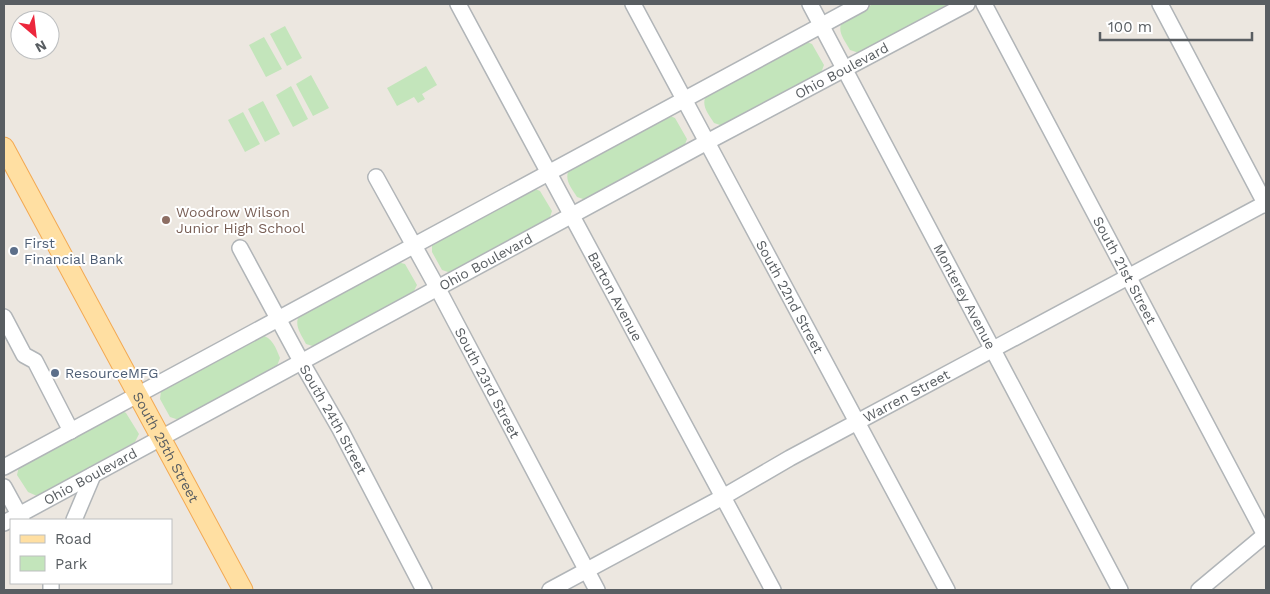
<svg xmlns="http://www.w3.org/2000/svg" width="1270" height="594" viewBox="0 0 1270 594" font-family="'Work Sans',sans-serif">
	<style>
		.green { fill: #c3e5bb }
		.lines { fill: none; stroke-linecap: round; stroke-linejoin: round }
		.minor-casing { stroke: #b1b5b8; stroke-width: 18 }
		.major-casing { stroke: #f3a952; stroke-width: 21 }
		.minor { stroke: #fff; stroke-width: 15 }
		.major { stroke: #ffdfa2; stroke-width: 19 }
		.education-dot { fill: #8d6e63; stroke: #fff; stroke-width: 2 }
		.service-dot { fill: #5c6f8a; stroke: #fff; stroke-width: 2 }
		.labels { text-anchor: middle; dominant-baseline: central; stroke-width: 4; stroke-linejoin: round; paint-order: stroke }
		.street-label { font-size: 14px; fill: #595e62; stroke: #fff }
		.education-label { font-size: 14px; fill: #785e54; stroke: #fff; text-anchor: start }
		.service-label { font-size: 14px; fill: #4e5e75; stroke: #fff; text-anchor: start }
	</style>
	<rect width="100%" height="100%" fill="#ece7e0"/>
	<!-- green -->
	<path class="green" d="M873,4H948L859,53L850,50C844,39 836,31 843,20Z
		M285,26L302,58L287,66L270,34Z
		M264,37L282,69L266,77L249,45Z
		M805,41L812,44L824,65L821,73L723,126L714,123C708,113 700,105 707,94Z
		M426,66L437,85L422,94L425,99L418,103L414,97L397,106L387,88Z
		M311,75L329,108L313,116L296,84Z
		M291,86L308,119L293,127L276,95Z
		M263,101L280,134L265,142L248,109Z
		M243,112L260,144L245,152L228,120Z
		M668,115L675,118L687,139L684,147L586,200L577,197C571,187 563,179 570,168Z
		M533,188L540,191L552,211L549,220L451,273L442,270L432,252V244Z
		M397,262L405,264L417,285L413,293L316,347L306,344C301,334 293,325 300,314Z
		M261,335C272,337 276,348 280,358L277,366L179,420L170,417L160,399L161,391Z
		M123,411L126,413L139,434L135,442L37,496L28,492L17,475L19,466Z"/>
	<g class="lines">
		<defs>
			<g id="minor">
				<path id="s1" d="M458,4L773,590"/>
				<path id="s2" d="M633,4L947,590"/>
				<path id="s3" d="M810,4L1120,590"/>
				<path id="s4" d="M984,4L1266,537"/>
				<path d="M1160,4L1266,205"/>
				<path id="s5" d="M376,177L438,289L597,590"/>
				<path id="s6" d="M240,248L302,363L340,429L424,590"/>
				<path d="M4,317L24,355L35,361L71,431"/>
				<path d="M4,467L861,4"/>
				<path d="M4,487L22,520"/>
				<path d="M74,520L93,475"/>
				<path id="s7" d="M4,523L707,142L967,4"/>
				<path d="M51,583V590"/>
				<path id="s8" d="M550,590L723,497L790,458L1266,203"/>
				<path d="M1199,590L1266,534"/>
			</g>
			<g id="major">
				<path id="s9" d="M4,147L243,590"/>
			</g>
		</defs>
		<!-- minor casing -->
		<use href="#minor" class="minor-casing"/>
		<!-- major casing -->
		<use href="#major" class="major-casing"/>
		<!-- minor -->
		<use href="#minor" class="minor"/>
		<!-- major -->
		<use href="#major" class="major"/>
	</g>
	<!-- markers -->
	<circle class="education-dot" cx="166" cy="220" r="5"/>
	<g class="service-dot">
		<circle cx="14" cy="251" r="5"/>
		<circle cx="55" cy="373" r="5"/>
	</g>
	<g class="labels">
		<!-- street labels -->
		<g class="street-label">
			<text stroke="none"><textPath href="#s7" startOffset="952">Ohio Boulevard</textPath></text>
			<text stroke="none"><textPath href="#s7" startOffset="548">Ohio Boulevard</textPath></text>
			<text stroke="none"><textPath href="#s4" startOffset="301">South 21st Street</textPath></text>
			<text stroke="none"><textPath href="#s1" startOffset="332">Barton Avenue</textPath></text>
			<text stroke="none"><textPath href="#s2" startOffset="332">South 22nd Street</textPath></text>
			<text stroke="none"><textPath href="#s3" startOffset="331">Monterey Avenue</textPath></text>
			<text stroke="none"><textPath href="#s5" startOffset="234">South 23rd Street</textPath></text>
			<text stroke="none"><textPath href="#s8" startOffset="406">Warren Street</textPath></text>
			<text stroke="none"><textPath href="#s6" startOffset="195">South 24th Street</textPath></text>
			<text stroke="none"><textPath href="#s9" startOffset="341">South 25th Street</textPath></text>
			<text stroke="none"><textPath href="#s7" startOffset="98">Ohio Boulevard</textPath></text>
		</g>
		<!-- education labels -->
		<g class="education-label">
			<text x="176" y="212">Woodrow Wilson<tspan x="176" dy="16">Junior High School</tspan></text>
		</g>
		<!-- service labels -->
		<g class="service-label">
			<text x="24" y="243">First<tspan x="24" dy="16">Financial Bank</tspan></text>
			<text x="65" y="373">ResourceMFG</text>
		</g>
	</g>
	<!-- border -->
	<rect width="1270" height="594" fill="none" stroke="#595e62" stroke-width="10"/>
	<!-- legend -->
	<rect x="10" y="519" width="162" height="65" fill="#ffffff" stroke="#bdbfc0"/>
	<rect x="20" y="535" width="25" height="8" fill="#ffdfa2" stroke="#bdbfc0"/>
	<text x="55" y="544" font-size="15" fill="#595e62">Road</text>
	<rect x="20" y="556" width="25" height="15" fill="#c3e5bb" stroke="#bdbfc0"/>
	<text x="55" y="569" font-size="15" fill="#595e62">Park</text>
	<!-- north arrow -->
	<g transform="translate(35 35) rotate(152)"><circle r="24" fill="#ffffff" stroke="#bdbfc0"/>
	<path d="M0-4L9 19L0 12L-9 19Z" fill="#ec273c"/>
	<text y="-8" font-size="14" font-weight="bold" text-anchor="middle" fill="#595e62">N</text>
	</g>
	<!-- scale -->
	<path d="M1100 32v8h152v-8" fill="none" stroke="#595e62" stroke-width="2.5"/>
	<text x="1108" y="32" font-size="15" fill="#595e62" stroke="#ffffff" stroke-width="4" paint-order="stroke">100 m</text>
</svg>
